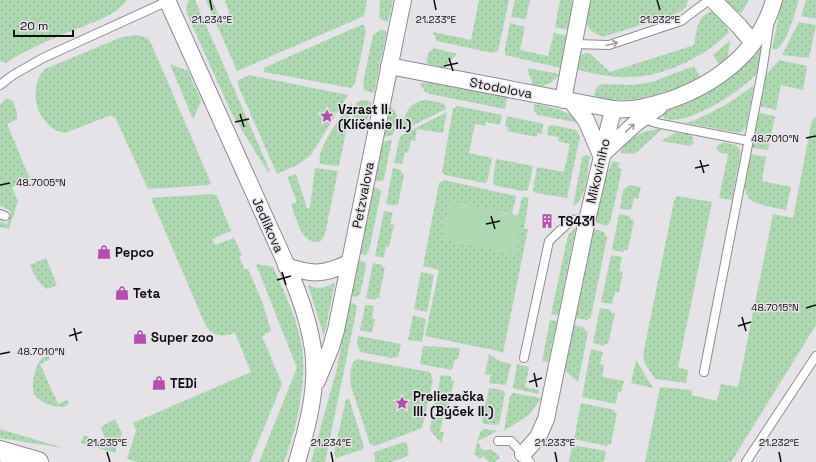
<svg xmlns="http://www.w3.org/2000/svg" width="816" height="462" viewBox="0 0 816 462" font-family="'Space Grotesk',sans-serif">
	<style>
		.grass { fill: url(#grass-dots) }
		.garden { fill: #add8b1 }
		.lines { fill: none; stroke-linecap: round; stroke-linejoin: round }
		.service-casing { stroke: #8f8c92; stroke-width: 10 }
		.minor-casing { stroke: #8f8c92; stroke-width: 18 }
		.tertiary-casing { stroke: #8f8c92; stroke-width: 22 }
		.service { stroke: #fff; stroke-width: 8 }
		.minor { stroke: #fff; stroke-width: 16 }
		.tertiary { stroke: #fff; stroke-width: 20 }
		.oneway { stroke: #9f9fa0 }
		.ticks { fill: none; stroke: #100f11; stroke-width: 1.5 }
		.labels { text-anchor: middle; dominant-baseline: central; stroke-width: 3; stroke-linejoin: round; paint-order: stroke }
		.street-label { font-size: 13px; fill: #100f11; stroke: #e5e2e8 }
		.poi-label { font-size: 13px; font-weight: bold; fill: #100f11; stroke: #e5e2e8; text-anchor: start }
		.ticks-label { font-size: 10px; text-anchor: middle; fill: #100f11; stroke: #e5e2e8; stroke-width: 3; stroke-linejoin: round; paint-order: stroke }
	</style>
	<defs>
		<pattern id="grass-dots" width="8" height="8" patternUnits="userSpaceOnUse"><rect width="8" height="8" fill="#add8b1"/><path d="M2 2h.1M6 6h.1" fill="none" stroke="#94b897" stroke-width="1.8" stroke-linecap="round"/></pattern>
	</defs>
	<rect width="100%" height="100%" fill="#e5e2e8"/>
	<!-- grass -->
	<path class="grass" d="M0,0H127C116,15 96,21 79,28C54,38 29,48 6,63L0,61Z
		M189,0H195L270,171L268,172L232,114L187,14L186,6Z
		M206,0H212L222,22L231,19L225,0H367L364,16L237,71Z
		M380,0H393L388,22L382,20L379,17Z
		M479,0H509L498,51L492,53L437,41L433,32L471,40Z
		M515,0H530L526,19L511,17Z
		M560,0H576L569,30L555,27Z
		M590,0H688L686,7L678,13L603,37C582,29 584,19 590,0Z
		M724,0H749L741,14Z
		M782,0H799C795,13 787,43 776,50L772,49Z
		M806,0H816V19L801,16Z
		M714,11L724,21L729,32C708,55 665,76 633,77C613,78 594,74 575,69C577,61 579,52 589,53L610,72L694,45C697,31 697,13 714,11Z
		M799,22L816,25L809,58L782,55Z
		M510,23L525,27L520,50L548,56L554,33L568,36L561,68L505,55V48Z
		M361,25H364L366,32L355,83L351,88L264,72V68L268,66Z
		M380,30L387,31L374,93L364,90L363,83L373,35Z
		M136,35L147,38L151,43L211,183L209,185L148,189L115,117L109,116L65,133C37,128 26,89 45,69L122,37Z
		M730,41L728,57L721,67L713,55Z
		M763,41C761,49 760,69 756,74C743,90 684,129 664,118L662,112L664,111C707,92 736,82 763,41Z
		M434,48L457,54L444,68L426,63L428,53Z
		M779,60L807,66L803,90L781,85L776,110L760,106L767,74Z
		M170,64L188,71L201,101L193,119Z
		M694,66L702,80C663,95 638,104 594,98L595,90L601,84L633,85L652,82Z
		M527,68L560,74C553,83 544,88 533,85Z
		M249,75L348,95L311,155L297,165L277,174L238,85V80Z
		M420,83H430L507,98L505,109L430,94L425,92Z
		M754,85L746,127L743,131L739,133L686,123C712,114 733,101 754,85Z
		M6,98L13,101L17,112V119L7,124L30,179L12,187L18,201L9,229L0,227V221L7,224L11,211L0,206V105Z
		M362,100L372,102L368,119L351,126L356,103Z
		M427,100L442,103L446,106V109L401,131C404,115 408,101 427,100Z
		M352,102L339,166L320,164C315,150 343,113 352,102Z
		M534,104C551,107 567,109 580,123L538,115L534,111Z
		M457,106L502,115L500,125L486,122V126L475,124L469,153L492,158L488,179L485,183L445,175L442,172L453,109Z
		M390,107C402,112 395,125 393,135L384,137Z
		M447,112L443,133L417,129L415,141L411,140L408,153L405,152L402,164L394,163L400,136Z
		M759,113L775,116L768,150L752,148Z
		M507,116L543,124L542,134L538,133L537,137L507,131L508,127L505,126Z
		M816,117V325L731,462H645L660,387L692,390L691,395L717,401L721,384L738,387L773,214L793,218L812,120Z
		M552,125L576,130L580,136L567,198L536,193L533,190L537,167L564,172L570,144L558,141L559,137L547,135L548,127Z
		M662,129L637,152L632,154L620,153C630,136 643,130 662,129Z
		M675,133L690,134L693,138V144L689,146L661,141Z
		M392,140L384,179L382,181H375L383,142Z
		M723,142L736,145L741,151L732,200L719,198L728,154L720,153L716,147Z
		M751,154L766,157L762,181L791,187L786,210C739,201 741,199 751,154Z
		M585,155L590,156C587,171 588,199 573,206L582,158Z
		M496,159L533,166L528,190L522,191L494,185L493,179Z
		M613,161L620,163L618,167L622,169L610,223L606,226L595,222L604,181Z
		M315,168L338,171L325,234L321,241C302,248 296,217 291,204L297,202L287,177L296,174L307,208H310Z
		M393,168L401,170V173L404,174L398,205L394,204V206L386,204Z
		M444,180L516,196L512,214L450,202L442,239L514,254L521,216H518L522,197L529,198L524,229H528L503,353L494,350L425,336L439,270L423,266L439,183Z
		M629,185L641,187L638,199L634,198L631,210L620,209L623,190Z
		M374,187L381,190V193L369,251L365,255L360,254Z
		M213,194L217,196L231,231L212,239L215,245L234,238L242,255L239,257L245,270L248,269L263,304L271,331L262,336L282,384L250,462H137L127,459L136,431L133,423L251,372L235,333C222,337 213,337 205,324L151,198Z
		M677,196L712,202L678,367L688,370L686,383L655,379L644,362L643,355L674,201Z
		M384,211L393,212L390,224L394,225L389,247L386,246L384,258L375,256Z
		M619,214L630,216V219L634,220L628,250H624L623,252L612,250Z
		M576,227L558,315L551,314L568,235Z
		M594,229L604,232L607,238L591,317L587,320L576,318Z
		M611,255L622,257L619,271L623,272L619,292H615L612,304L601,302Z
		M46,258L57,285L48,289C40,287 33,272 30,265Z
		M359,260L365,262L366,266L360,294L356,297L351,296Z
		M373,263L382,265V267H385L379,298H376V300L366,298Z
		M256,264L273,267C284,291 296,316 301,342C308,377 297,429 284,462H259L297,368Z
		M421,272L434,275L427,312L414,309Z
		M335,282L324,336L308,285C319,290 326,288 335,282Z
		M350,302L356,305L357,308L325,462H311L336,372Z
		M365,305L374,306L372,319H375L372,333L360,330Z
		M600,308L611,310V313H615L608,344H605L604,346L593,343Z
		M413,315L426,319L422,342L408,340Z
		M550,320L557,321L548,362L542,361Z
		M574,325L583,327L588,333L578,382L565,371Z
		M358,336L401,344L398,357L392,358L360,352L357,344Z
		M423,346L460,348L458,359H455L452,370L420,364Z
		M591,349L603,352L600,364L604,365L602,377L624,381L621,392H618L616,404L582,397Z
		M489,354L499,361L511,364L506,385L489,383L491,375L485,374Z
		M49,356L50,359L40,364L58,404L68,400L69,403L66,406C56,409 40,403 34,394C31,383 35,364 43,357Z
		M357,359L430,372L433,380L422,428L375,446L370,444L351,386C350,378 349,364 357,359Z
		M636,360L653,388L631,383Z
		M517,364L529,367L525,387L539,390L538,394L513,388Z
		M441,375L451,376V380L454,381L448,411L435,410L434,407Z
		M489,388L502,390L505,393L499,424L497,425L484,424L482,421Z
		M513,393L541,398L530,414L504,431L510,396Z
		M346,399H349L350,402L364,447L361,450L336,458L334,453Z
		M581,403L615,410L614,413H617L611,444H608L607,446L574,439Z
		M436,416L443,418L440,432H444L441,443L430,430L432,417Z
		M115,419L122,433L115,453L81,443L84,435L87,436L92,445L105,438L101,427Z
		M0,429L63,448L0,438Z
		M484,429L497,431L478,441L482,450H492L500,457L495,462H489L483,456L480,459L474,454L480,432Z
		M404,442L407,444L409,452L407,453L408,456L391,462H375L374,452Z
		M572,445L606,451L604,462H569Z"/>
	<!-- garden -->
	<path class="garden" d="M450,202L522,216L514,254L442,239Z"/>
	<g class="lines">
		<defs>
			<path id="service" d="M573,44L609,45L681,21L709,0
				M0,85L13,75L43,58L168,1
				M644,116L650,121L656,123L749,141
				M0,214L5,216
				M524,358L549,241L567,224L573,220L587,218
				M704,372L762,72L769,26
				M498,441H511L530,462
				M746,462L816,356"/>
			<path id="minor" d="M167,0C199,71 231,142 263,213C282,256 306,301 313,349C318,388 308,425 297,462
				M713,0L739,26L753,43
				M389,66L613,109
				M563,100L582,0
				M572,102L586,120L601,155L636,123L659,107
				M286,266C313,275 323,275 349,263
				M317,381L331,347L336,330L403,0
				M523,454L538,437L546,419L586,225L613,109C633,111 651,106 670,100C718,83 760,51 774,0"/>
			<path id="tertiary" d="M0,451L38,462"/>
		</defs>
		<!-- service casing -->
		<use href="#service" class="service-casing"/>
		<!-- minor casing -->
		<use href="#minor" class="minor-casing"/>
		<!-- tertiary casing -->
		<use href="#tertiary" class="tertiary-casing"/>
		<!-- service -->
		<use href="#service" class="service"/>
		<!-- minor -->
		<use href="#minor" class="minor"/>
		<!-- tertiary -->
		<use href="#tertiary" class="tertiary"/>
	</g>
	<!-- one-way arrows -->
	<defs><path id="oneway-shaft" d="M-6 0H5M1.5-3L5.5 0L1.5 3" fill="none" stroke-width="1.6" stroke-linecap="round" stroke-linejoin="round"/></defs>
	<g class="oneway">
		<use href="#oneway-shaft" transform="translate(612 44) rotate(-15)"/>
		<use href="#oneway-shaft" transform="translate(630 128) rotate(-42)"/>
	</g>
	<!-- ticks -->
	<path class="ticks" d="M210,0L212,10M434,0L436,10M657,0L660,10M449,58L453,71M444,66L458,63M240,114L244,127M235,122L249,119M806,138L816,136M700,160L704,173M695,168L709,165M0,185L10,183M491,216L495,229M486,224L500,221M282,272L286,285M277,280L291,276M806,308L816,305M742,317L746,331M738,326L751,322M74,328L77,341M69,336L82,332M0,354L10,352M534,373L537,387M529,382L542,378M107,452L110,462M331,452L333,462M555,452L557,462M779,452L781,462"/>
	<!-- icons -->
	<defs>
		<symbol id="sight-bare" viewBox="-9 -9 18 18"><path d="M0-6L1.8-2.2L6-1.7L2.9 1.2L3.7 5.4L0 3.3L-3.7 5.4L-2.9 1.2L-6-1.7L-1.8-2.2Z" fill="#b64eb0" stroke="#e5e2e8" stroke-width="2.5" paint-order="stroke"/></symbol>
		<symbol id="building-bare" viewBox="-9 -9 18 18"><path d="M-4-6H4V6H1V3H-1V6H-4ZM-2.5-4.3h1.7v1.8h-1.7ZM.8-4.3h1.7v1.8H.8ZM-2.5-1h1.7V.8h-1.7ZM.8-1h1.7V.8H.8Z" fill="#b64eb0" stroke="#e5e2e8" stroke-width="2.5" paint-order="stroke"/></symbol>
		<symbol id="shop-bare" viewBox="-9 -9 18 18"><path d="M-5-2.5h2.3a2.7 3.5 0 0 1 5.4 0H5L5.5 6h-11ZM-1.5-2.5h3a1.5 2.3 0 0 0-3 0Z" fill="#b64eb0" stroke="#e5e2e8" stroke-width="2.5" paint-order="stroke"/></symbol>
	</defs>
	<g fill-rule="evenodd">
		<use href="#sight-bare" x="317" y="106" width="20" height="20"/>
		<use href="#building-bare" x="537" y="211" width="20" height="20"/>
		<use href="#shop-bare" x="94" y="242" width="20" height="20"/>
		<use href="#shop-bare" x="112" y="283" width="20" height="20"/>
		<use href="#shop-bare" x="130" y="327" width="20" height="20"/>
		<use href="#shop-bare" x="149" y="373" width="20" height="20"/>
		<use href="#sight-bare" x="392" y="393" width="20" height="20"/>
	</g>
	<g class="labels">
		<!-- street labels -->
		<g class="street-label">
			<text transform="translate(501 88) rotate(11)">Stodolova</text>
			<text transform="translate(598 171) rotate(-77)">Mikovíniho</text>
			<text transform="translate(363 195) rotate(-79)">Petzvalova</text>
			<text transform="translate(268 225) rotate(66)">Jedlíkova</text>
		</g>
		<!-- poi labels -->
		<g class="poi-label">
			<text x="338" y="109">Vzrast II.<tspan x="338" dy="15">(Klíčenie II.)</tspan></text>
			<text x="558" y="221">TS431</text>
			<text x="115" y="252">Pepco</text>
			<text x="133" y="293">Teta</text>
			<text x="151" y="337">Super zoo</text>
			<text x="170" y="383">TEDi</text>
			<text x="413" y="396">Preliezačka<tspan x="413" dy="15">III. (Býček II.)</tspan></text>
		</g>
	</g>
	<g class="ticks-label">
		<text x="212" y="23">21.234°E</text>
		<text x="436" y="23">21.233°E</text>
		<text x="660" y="23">21.232°E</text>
		<text x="775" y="142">48.7010°N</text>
		<text x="41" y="186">48.7005°N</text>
		<text x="775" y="311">48.7015°N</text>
		<text x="41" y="355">48.7010°N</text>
		<text x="107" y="446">21.235°E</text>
		<text x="331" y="446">21.234°E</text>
		<text x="555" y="446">21.233°E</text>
		<text x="779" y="446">21.232°E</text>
	</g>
	<!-- scale -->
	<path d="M14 30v6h59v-6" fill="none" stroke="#100f11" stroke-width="2"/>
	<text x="20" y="30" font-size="12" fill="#100f11" stroke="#e5e2e8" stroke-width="3" paint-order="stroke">20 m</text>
</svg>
